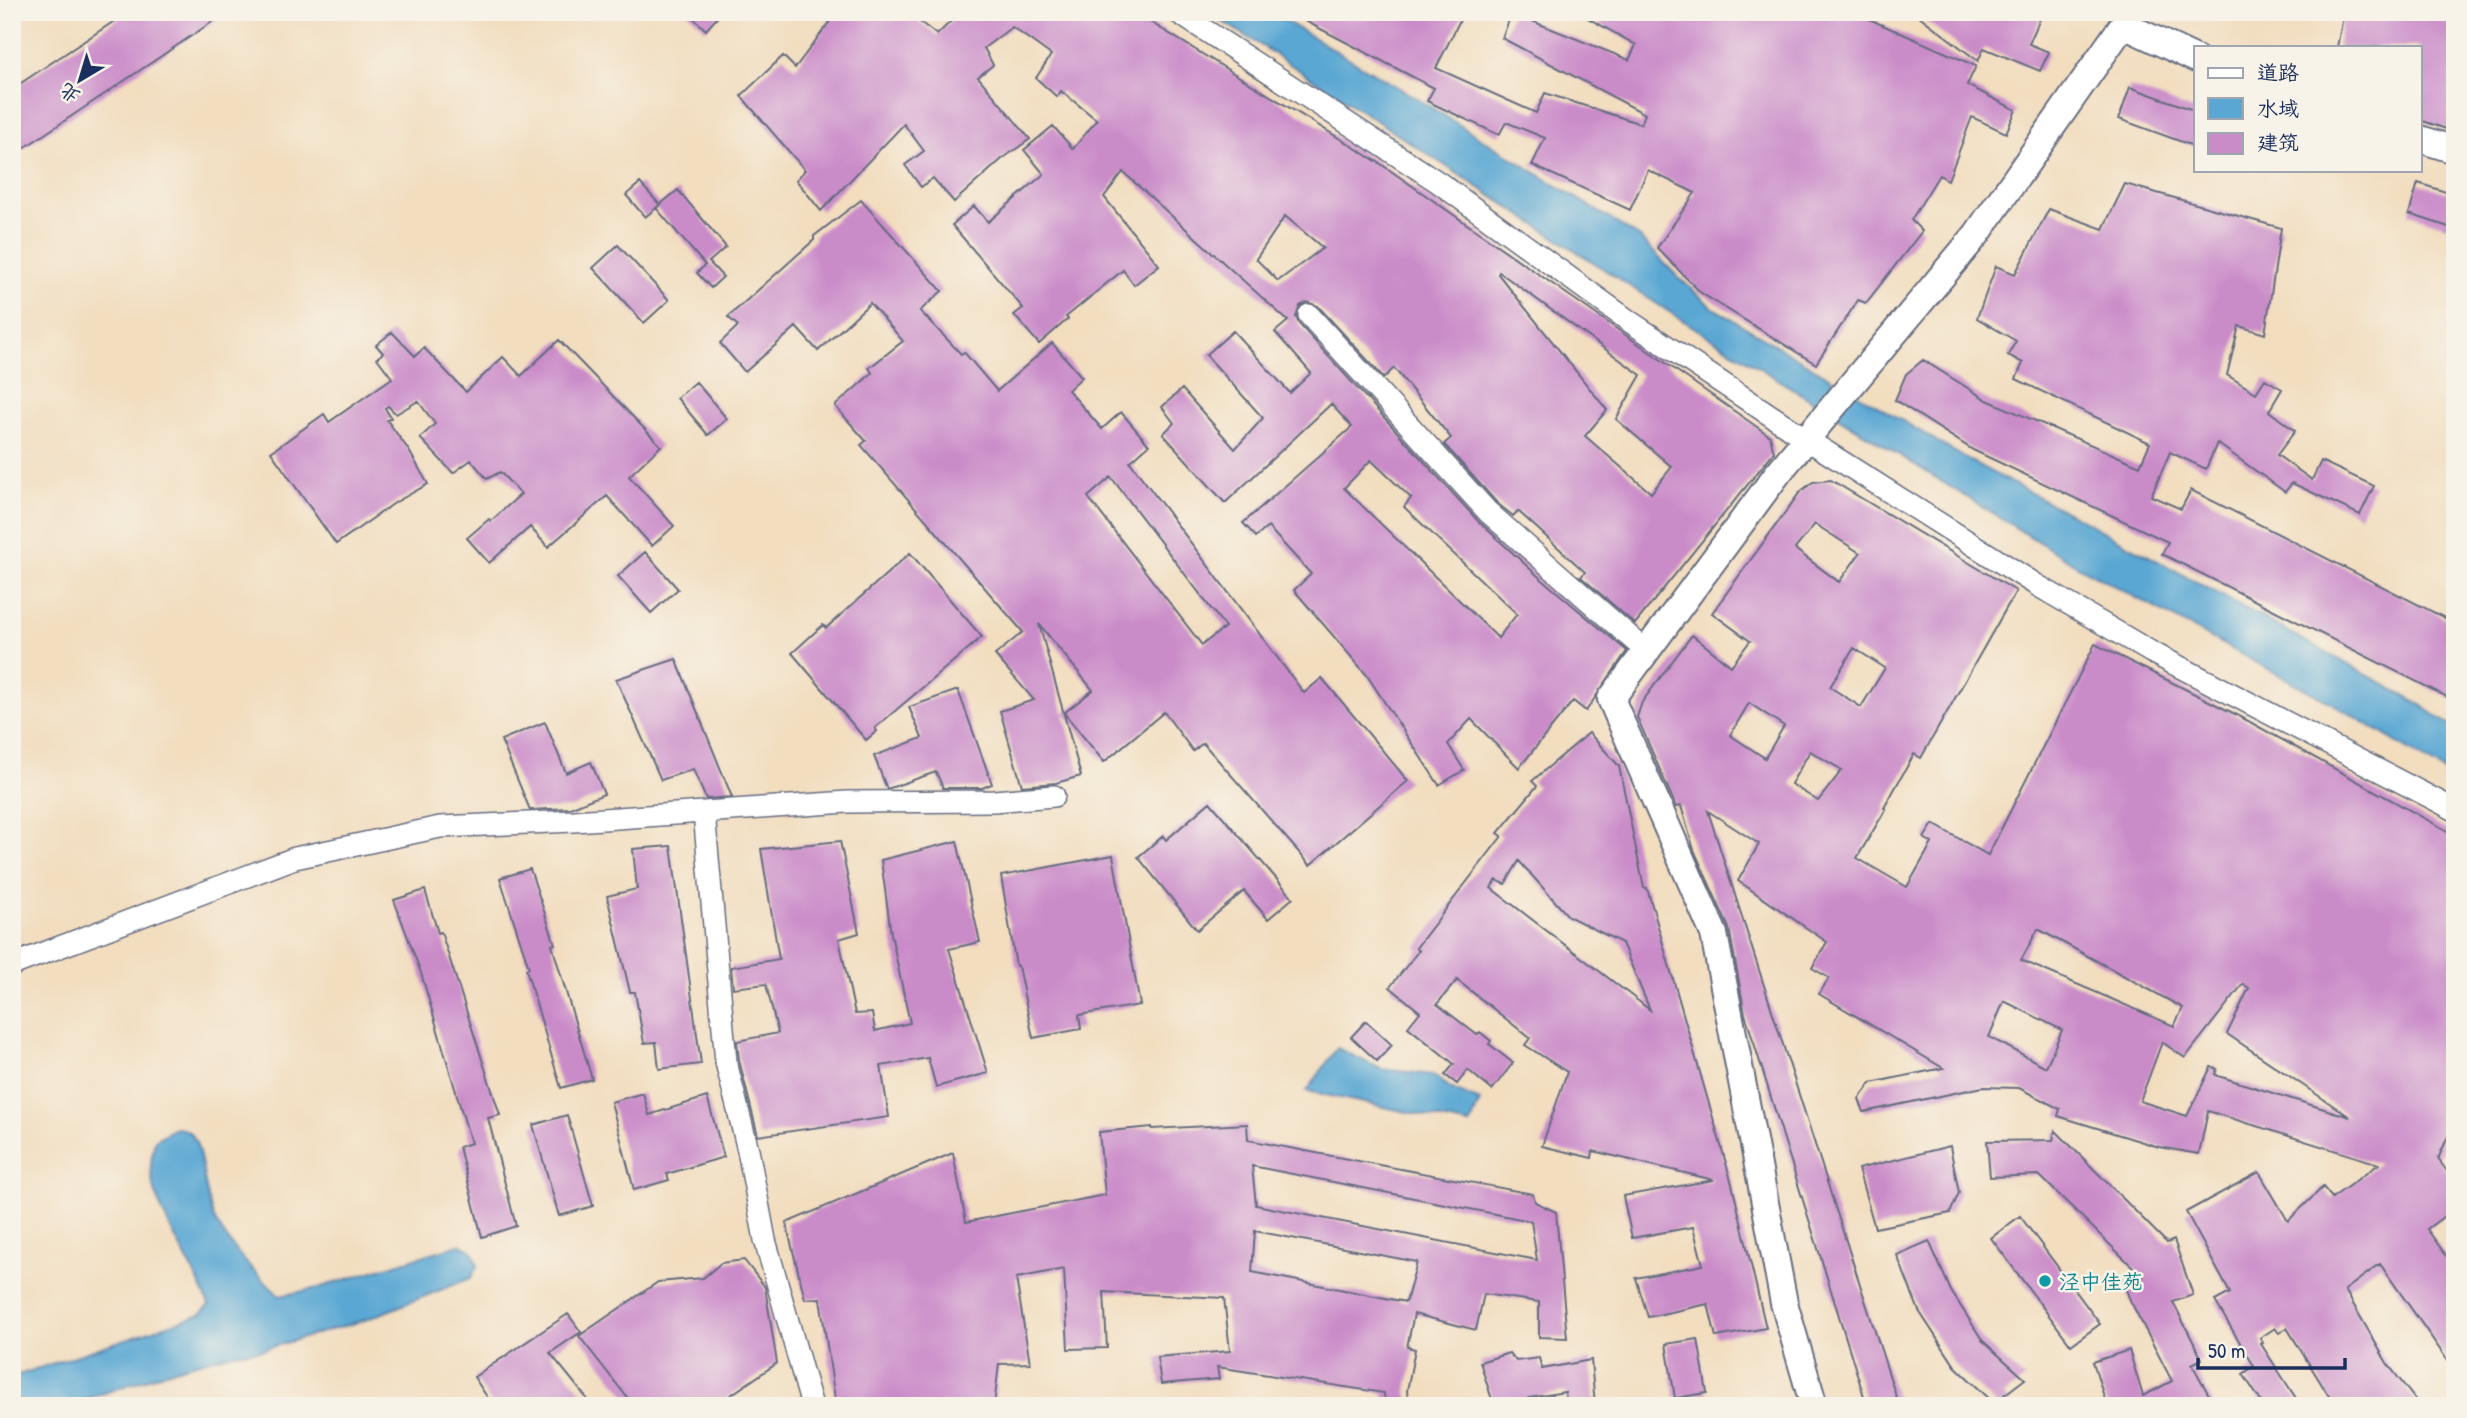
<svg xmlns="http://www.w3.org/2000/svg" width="2467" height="1418" viewBox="0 0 2467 1418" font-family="'Patrick Hand','LXGW WenKai TC',sans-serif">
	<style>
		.water { fill: #5aa7d3; stroke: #3a6b98; stroke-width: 2 }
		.building { fill: #ca8cc9; fill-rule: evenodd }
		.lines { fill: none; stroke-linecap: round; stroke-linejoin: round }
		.minor-casing { stroke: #666c80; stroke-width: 24 }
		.tertiary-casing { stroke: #666c80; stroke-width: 30 }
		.minor { stroke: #fff; stroke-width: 21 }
		.tertiary { stroke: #fff; stroke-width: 26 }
		.culture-dot { fill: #0f9aa8; stroke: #f7f3e8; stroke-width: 2.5 }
		.labels { text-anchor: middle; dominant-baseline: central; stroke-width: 5; stroke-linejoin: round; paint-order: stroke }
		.culture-label { font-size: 21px; fill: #0d838f; stroke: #f7f3e8; text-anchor: start }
	</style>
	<rect width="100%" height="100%" fill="#f7f3e8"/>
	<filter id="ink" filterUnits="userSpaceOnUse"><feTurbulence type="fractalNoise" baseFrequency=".0143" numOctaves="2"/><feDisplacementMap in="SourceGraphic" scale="14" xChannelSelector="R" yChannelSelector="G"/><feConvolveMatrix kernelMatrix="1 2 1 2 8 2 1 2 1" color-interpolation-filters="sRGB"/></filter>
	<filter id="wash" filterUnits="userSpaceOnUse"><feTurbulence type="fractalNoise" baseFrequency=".00686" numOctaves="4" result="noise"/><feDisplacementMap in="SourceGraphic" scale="28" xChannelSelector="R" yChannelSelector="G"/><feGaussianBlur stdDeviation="1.57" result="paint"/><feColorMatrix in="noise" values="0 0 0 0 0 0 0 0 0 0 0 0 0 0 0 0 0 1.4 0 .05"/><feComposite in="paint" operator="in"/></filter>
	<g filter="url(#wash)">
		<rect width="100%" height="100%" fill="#f2ddbf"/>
		<!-- water -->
		<path class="water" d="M1207,12H1270L1413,96L1639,237L1677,276L1712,307L1970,461L2090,524L2415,701L2455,729V778L2337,706L2079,567L1671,313L1265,48Z
			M1337,1048L1381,1069L1433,1075L1452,1089L1480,1101L1470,1125L1307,1091Z
			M176,1127C181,1129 188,1130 191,1134C203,1145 204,1202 216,1222C233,1251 256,1274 280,1296L318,1288L461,1244L472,1251L478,1265L471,1278L365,1320L261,1350L233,1353L181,1367L66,1406H12V1377L201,1314L209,1305C194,1264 155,1214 151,1172C150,1161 153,1150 155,1140Z"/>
		<g id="blocks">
			<!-- building -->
			<path class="building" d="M128,12H227L12,156V89Z
				M687,12H722L706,30Z
				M837,12H907L937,35L960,12H1134L1381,164L1770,436L1774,452L1635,624L1581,577L1585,572L1518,511L1513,516L1497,503L1444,444L1451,438L1394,368L1384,378L1318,306L1307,302L1300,306L1296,317L1299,324L1478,521L1538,576L1627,651L1586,711L1573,701L1519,768L1471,719L1448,744L1464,770L1439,785L1366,674L1294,590L1311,574L1268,527L1256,537L1243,523L1352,427L1331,404L1225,503L1163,434L1174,423L1162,407L1182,389L1235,449L1263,418L1206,355L1233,331L1290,393L1311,373L1275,332L1288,321L1123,172L1104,197L1159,265L1134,285L1123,270L1066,317L1068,319L1039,344L1014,315L1023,308L952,225L974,206L988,222L1044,174L1024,150L1053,126L1073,149L1097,120L1061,91L1057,97L1036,78L1051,55L1012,27L984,48L993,65L978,77L1030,139L1002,159L954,202L933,178L921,187L905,165L924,151L904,124L821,211L796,180L805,170L741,96L783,56L795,68ZM1285,216L1323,248L1278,281L1256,259ZM1499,272L1641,375L1616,419L1672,467L1651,493L1585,436L1607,410L1498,274ZM1371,460L1411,498L1404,507L1517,614L1498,638L1344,488Z
				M1288,12H1464L1436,68L1536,113L1545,93L1641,124L1645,114L1502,38L1512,13L1629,60L1636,45L1577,12H1853L1976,66L1967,85L2016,110L2006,133L1972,117L1948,180L1939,175L1911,220L1922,231L1866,303L1858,300L1816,364L1701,293L1657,248L1695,193L1648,170L1630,210L1532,165L1545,138L1506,122L1499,135L1427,101L1434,88Z
				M1914,12H2043L2029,44L2049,52L2040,71L1984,48L1978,61Z
				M2344,12H2455V132L2420,120V47H2337Z
				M2130,87L2196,111V147L2119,119Z
				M640,183L660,205L645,217L626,195Z
				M2418,183L2455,195V229L2409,214Z
				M2125,184L2281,228L2265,334L2239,326L2227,375L2256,393L2265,379L2282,389L2269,411L2295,431L2277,455L2312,480L2321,461L2374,486L2360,515L2292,483L2285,492L2217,443L2206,469L2170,452L2151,496L2181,509L2191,490L2455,623V701L2162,554L2168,542L1973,450L1895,400L1906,374L1923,360L1987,400L2140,466L2150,443L2016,379L2023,363L2008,355L2016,341L1977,318L1996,266L2015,274L2049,209L2103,229Z
				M678,190L726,247L709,262L723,277L711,288L697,273L705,265L656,208Z
				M861,200L942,291L920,311L961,354L964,352L997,391L1052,343L1082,377L1068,390L1102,429L1121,412L1149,445L1130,462L1304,693L1322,678L1408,781L1310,865L1203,743L1193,751L1164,712L1104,762L1064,713L1093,690L1039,624L1081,776L1056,783L1022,786L1000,711L1034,700L995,655L1023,632L861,445L866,441L835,406L872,373L869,368L903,341L870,303L818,351L796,327L745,372L720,343L738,326L728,317L814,240V236ZM1111,477L1225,627L1202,645L1088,497Z
				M618,245L669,300L644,323L593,268Z
				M392,332L415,356L424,348L466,392L503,357L521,376L559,340L661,446L629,476L674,526L652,546L607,496L548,547L530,527L489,563L467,538L489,519L491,521L521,494L500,472L487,479L471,460L453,473L420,438L435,424L418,401L396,414L388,406L385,408L391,418L387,420L408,449L428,484L396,502L336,544L271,452L324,414L329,422L392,378L377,358L383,353L376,345Z
				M696,382L727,419L708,435L677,398Z
				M1831,480L2016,591L1921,758L1914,754L1884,808L1886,809L1857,858L1907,887L1932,843L1924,838L1933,824L1988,855L2095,644L2239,716L2455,835V1121L2438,1159L2455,1182V1208L2427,1229L2455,1268V1371L2380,1264L2345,1290L2387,1363L2420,1406H2335L2287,1328L2279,1333L2275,1328L2260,1338L2263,1343L2261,1344L2301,1406H2264L2243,1374L2254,1366L2215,1301L2230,1293L2186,1212L2259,1172L2288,1221L2323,1187L2332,1198L2379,1164L2208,1111L2199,1154L2159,1147L2058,1116L2060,1109L2019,1088L1983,1087L1864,1112L1859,1099L1871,1083L1943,1068L1819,994L1829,978L1812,968L1827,942L1738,881L1759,844L1708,811L1899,1406H1867L1745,1014L1729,928L1694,850L1681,806L1676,807L1637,717L1642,702L1692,635L1731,666L1750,641L1712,613L1800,492L1813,482ZM1815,524L1860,553L1839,582L1795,549ZM1854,648L1885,668L1861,707L1830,687ZM1749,703L1784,726L1765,758L1730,735ZM1810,751L1842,770L1818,801L1791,784ZM2038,929L2183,1008L2174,1026L2021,960ZM2243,984L2249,988L2227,1034L2350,1117L2215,1075L2217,1069L2211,1067L2187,1116L2140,1101L2162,1042L2185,1058ZM2004,1001L2062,1030L2046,1067L1989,1037Z
				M645,552L678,589L651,613L618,576Z
				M910,553L982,637L875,728L877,731L866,740L792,653L823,625L826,628Z
				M676,659L732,797L706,799L693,769L661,780L616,679Z
				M958,690L992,784L982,788H943L936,772L887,789L874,756L922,738L909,707Z
				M545,722L566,773L591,762L604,794L570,808L530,810L501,740Z
				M1589,733L1619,766L1644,888H1647L1732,1184L1766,1328L1716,1337L1708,1304L1648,1317L1636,1278L1703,1265L1693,1227L1632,1238L1623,1196L1714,1180L1593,1151L1592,1158L1542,1146L1567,1072L1525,1045L1530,1038L1457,980L1437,1004L1477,1035L1480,1032L1491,1041L1489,1044L1513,1063L1492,1090L1468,1070L1457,1084L1445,1075L1454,1064L1408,1027L1420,1012L1390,987L1419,950L1416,948L1502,836L1498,833L1537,786L1532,781ZM1519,861L1568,916L1622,943L1650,1010L1491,888L1496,880L1505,884Z
				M1210,802L1293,898L1268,919L1244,891L1197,930L1138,857L1163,836L1166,840Z
				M840,841L859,933L839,939L855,1014L872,1013L875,1031L910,1023L891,934L881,860L957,841L980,942L949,949L988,1073L936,1087L928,1058L881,1066L889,1117L758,1136L739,1060L737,1041L778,1033L766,984L733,988L731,967L779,959L761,849Z
				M671,846L701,1064L659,1069L656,1042L644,1043L635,992H630L607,896L637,889L633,849Z
				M1113,855L1140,1005L1079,1015L1081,1029L1033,1038L1018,966H1016L1001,876Z
				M530,869L555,944L552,945L592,1079L561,1088L526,969L529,968L500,878Z
				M425,890L438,933L441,932L500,1115L488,1118L516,1226L482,1237L459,1147L471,1143L421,973L394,900Z
				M1366,1021L1392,1045L1377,1061L1351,1037Z
				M643,1093L649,1115L707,1097L724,1157L667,1174L669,1180L634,1190L611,1102Z
				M567,1115L593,1206L559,1216L533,1125Z
				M1247,1124L1248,1140L1533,1194L1535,1202L1556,1212L1567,1338L1539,1337V1302L1484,1294L1476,1330L1414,1314L1407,1347L1415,1349L1407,1391L1409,1406H1385L1384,1393L1217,1367L1219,1379L1161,1384L1157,1357L1230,1351L1224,1298L1104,1292L1107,1348L1068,1349L1064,1269L1016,1278L1030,1363L999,1364L994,1406H914L913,1402L875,1406H836L820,1298L805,1299L786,1223L953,1153L966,1222L1105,1195L1099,1132L1152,1127V1129ZM1252,1166L1531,1221L1537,1260L1256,1205ZM1255,1231L1417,1262L1406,1302L1252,1272Z
				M2055,1130L2167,1243L2174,1240L2193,1295L2173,1302L2202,1359L2192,1364L2215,1406H2107L2093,1362L2129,1350L2143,1396L2172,1381L2130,1300L2124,1284L2143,1277L2039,1175L1990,1177L1987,1141L2053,1140Z
				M1950,1146L1959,1193L1950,1213L1875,1228L1858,1169Z
				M2020,1216L2100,1324L2071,1345L1991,1238Z
				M1929,1241L1951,1291L1983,1341L2025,1379L2004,1395L2010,1406H1997L1955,1366L1919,1311L1897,1255Z
				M744,1260L765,1287L777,1363L715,1406H634L579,1336L658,1282L703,1278L721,1263Z
				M568,1314L581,1332L550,1353L593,1406H493L474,1377Z
				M1698,1339L1707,1393L1675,1398L1666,1344Z
				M1509,1353L1516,1361L1539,1358L1542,1369L1591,1360L1595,1406H1567L1565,1392L1528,1398L1527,1406H1494L1480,1362Z"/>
		</g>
	</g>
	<g filter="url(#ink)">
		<use href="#blocks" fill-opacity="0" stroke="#666c80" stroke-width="2"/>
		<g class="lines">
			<defs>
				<path id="minor" d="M1177,12L1438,182L1629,321L1806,439L2035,584L2151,652L2455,810
					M1309,315L1488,512L1646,651
					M704,812L726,1062L748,1150L765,1240L812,1406
					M12,965L295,858L440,827L574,821L847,802L994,801L1054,796"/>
				<path id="tertiary" d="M2124,25L2196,59
					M2420,139L2455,150
					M1814,1406L1784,1303L1714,934L1611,699L1778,473L1977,234L2132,12"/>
			</defs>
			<!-- minor casing -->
			<use href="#minor" class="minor-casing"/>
			<!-- tertiary casing -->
			<use href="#tertiary" class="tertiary-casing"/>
			<!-- minor -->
			<use href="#minor" class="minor"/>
			<!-- tertiary -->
			<use href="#tertiary" class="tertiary"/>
		</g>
	</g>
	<!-- markers -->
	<circle class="culture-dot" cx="2045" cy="1281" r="7"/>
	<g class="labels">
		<!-- culture labels -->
		<g class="culture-label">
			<text x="2059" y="1281">泾中佳苑</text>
		</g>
	</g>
	<!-- margin -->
	<rect width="2467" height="1418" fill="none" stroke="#f7f3e8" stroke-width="42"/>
	<!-- legend -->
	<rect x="2194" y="46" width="228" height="126" fill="#f7f3e8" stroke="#9fa5b1" stroke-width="2"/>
	<rect x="2208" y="68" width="35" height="10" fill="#ffffff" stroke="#9fa5b1" stroke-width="2"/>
	<text x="2257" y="80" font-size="21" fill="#1b2f5e">道路</text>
	<rect x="2208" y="98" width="35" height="21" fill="#5aa7d3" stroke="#9fa5b1" stroke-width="2"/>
	<text x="2257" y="116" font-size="21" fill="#1b2f5e">水域</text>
	<rect x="2208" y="133" width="35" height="21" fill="#ca8cc9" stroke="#9fa5b1" stroke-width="2"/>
	<text x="2257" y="150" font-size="21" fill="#1b2f5e">建筑</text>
	<!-- north arrow -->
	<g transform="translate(80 80) rotate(218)" stroke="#f7f3e8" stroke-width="5" paint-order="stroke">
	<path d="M0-5L12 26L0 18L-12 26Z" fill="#1b2f5e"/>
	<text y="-10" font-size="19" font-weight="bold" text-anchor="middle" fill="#1b2f5e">北</text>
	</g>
	<!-- scale -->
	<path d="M2198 1358v10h147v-10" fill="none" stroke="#1b2f5e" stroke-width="3.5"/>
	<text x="2208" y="1358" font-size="21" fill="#1b2f5e" stroke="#f7f3e8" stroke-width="5" paint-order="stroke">50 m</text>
</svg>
